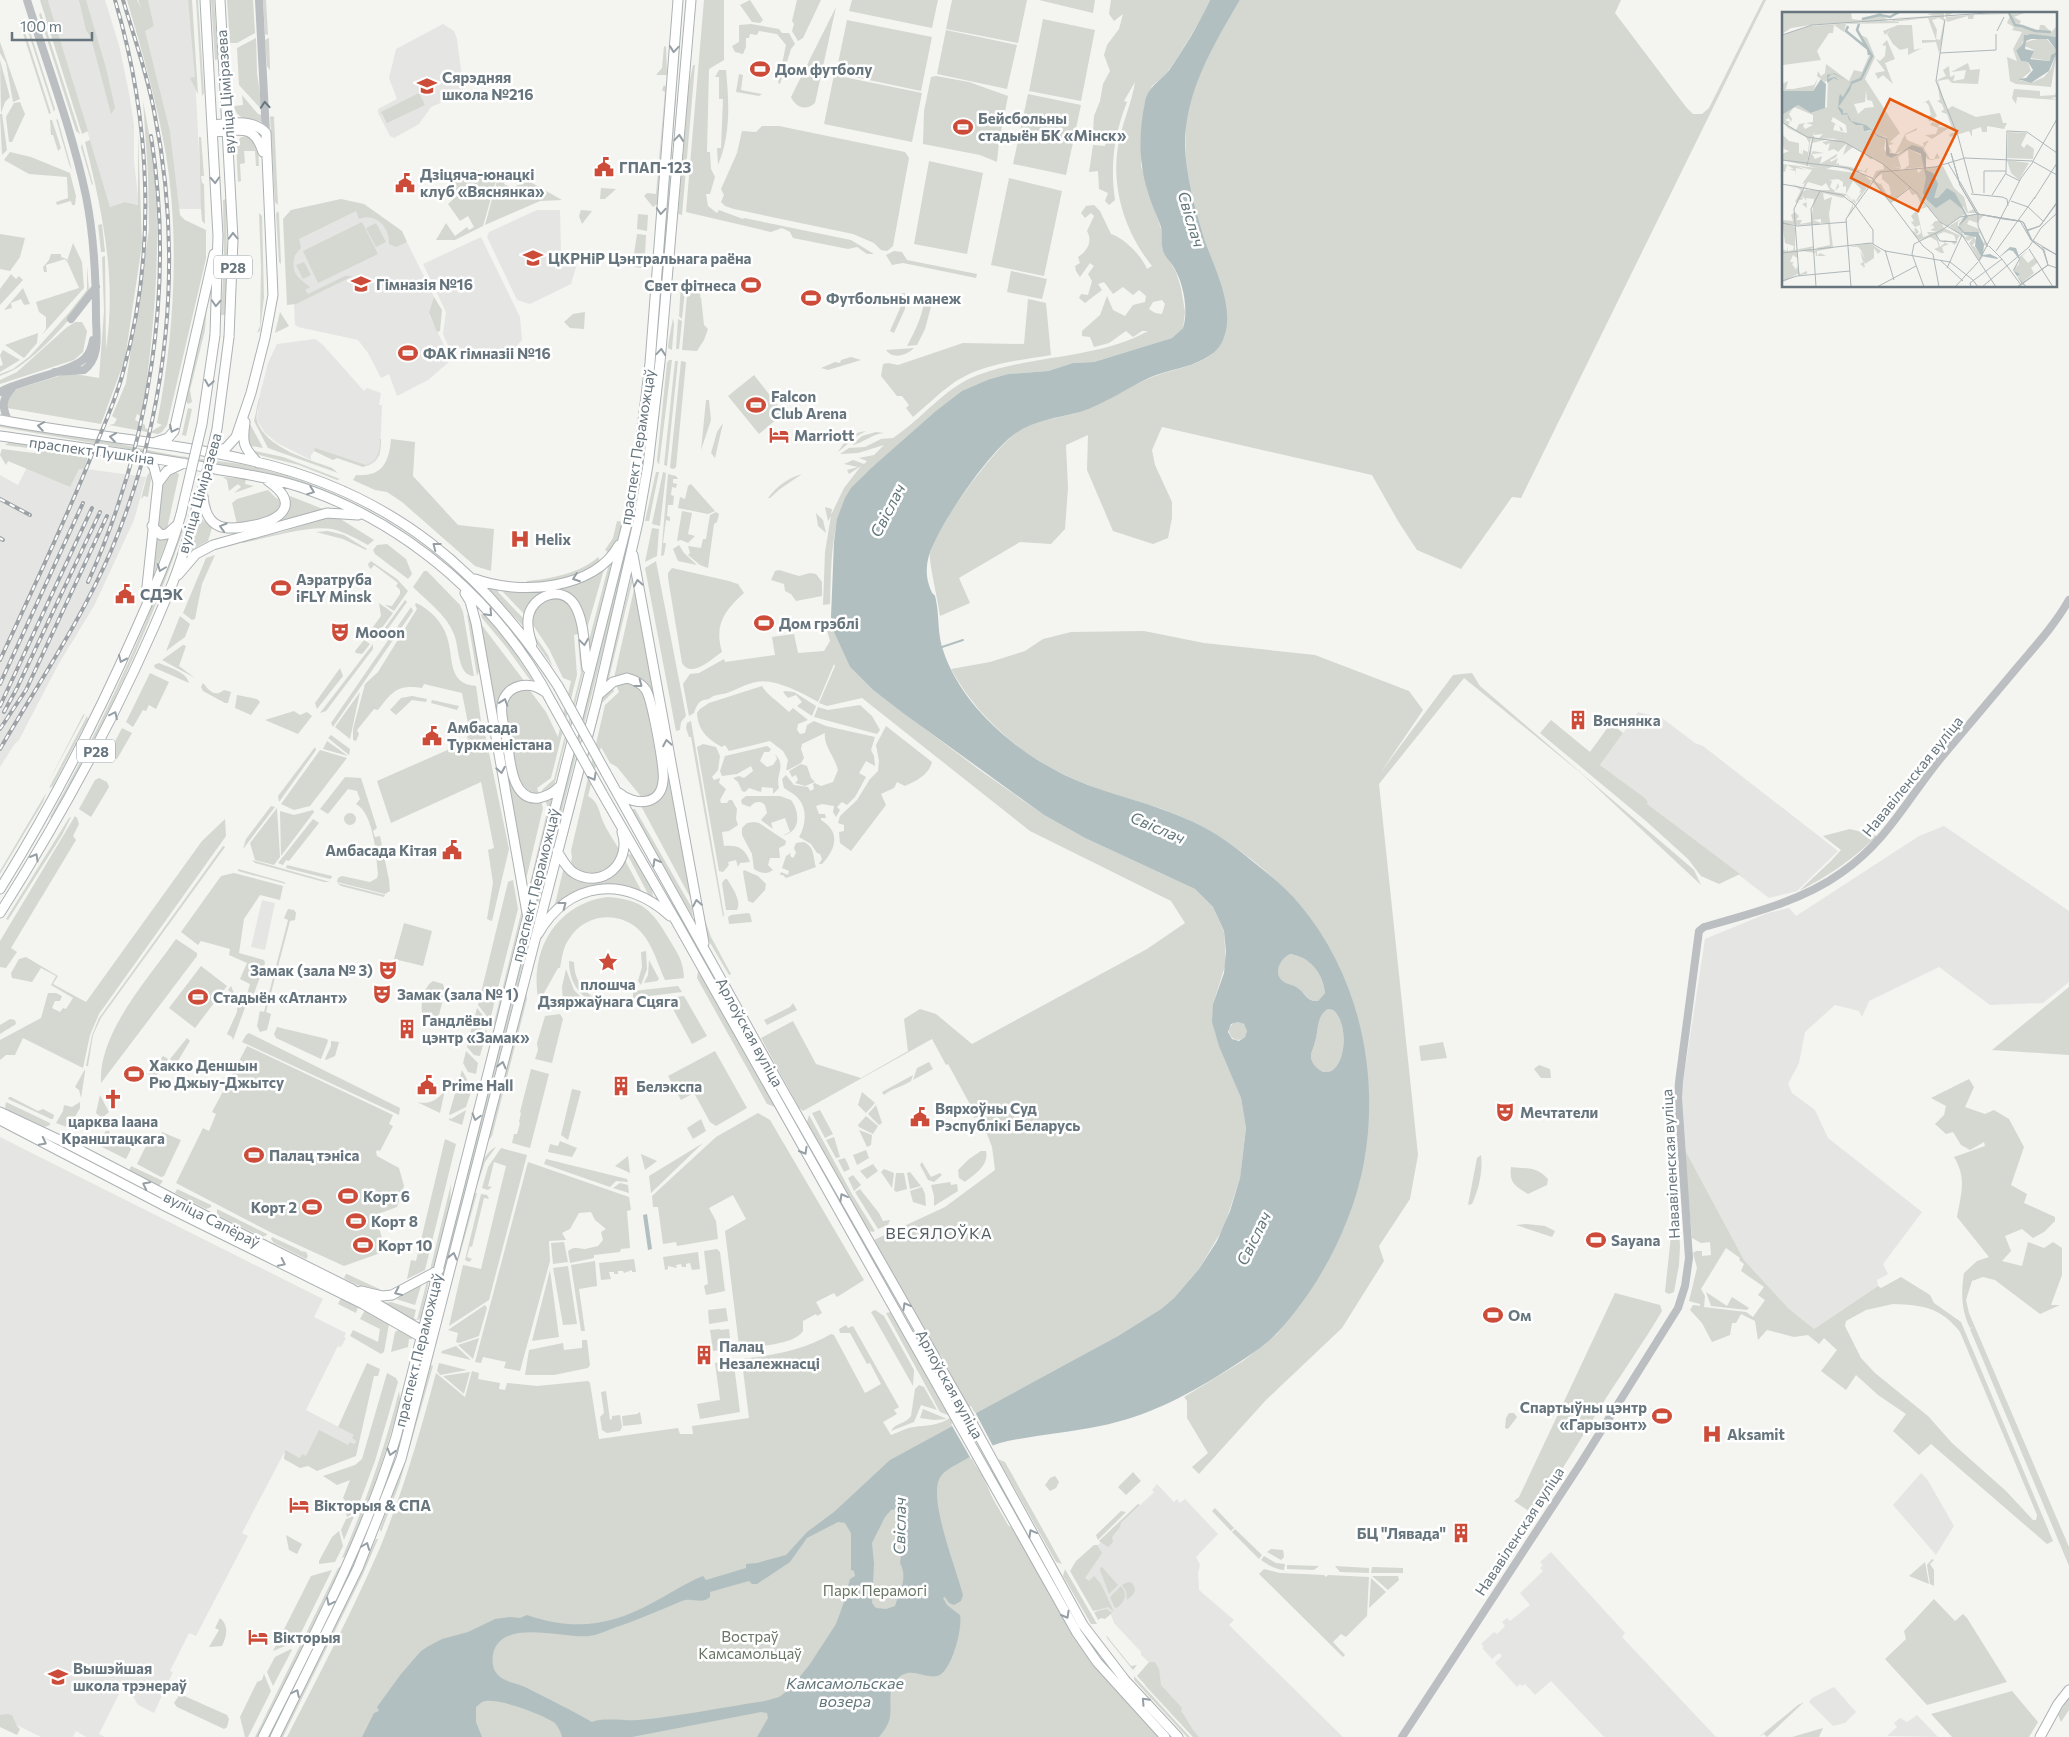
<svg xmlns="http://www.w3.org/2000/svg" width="2069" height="1737" viewBox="0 0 2069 1737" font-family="Commissioner,sans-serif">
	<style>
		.built { fill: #e5e5e4 }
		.green { fill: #d4d8d1; fill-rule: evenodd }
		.water { fill: #b2bfc1; fill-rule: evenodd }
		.pier { fill: #f4f4f1 }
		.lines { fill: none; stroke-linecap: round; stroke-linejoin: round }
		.stream { stroke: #b2bfc1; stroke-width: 2 }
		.major-casing { stroke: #adb2b4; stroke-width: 11 }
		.minor { stroke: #bbbfc2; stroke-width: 8 }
		.major { stroke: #fff; stroke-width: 9 }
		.rail-casing { stroke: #9ca2a6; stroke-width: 4 }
		.rail { stroke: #fff; stroke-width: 2; stroke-dasharray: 5.5; stroke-linecap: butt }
		.major-bridge-casing { stroke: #adb2b4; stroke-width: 11; stroke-linecap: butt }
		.major-bridge { stroke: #fff; stroke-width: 9 }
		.oneway { stroke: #959fa5 }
		.oneway2 { stroke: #67767e }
		.labels { text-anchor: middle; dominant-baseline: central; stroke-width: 5; stroke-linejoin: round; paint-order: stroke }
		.shield { fill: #fff; stroke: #959fa5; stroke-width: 1 }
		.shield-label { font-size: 14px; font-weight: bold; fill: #67767e }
		.poi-label { font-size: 15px; font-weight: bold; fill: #67767e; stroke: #fff; text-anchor: start }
		.street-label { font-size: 15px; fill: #67767e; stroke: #fff }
		.park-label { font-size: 15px; fill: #6a7665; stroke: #fff }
		.water-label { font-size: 16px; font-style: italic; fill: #63777b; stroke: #fff }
		.neighbourhood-label { font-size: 16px; letter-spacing: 1px; fill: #545f64; stroke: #fff }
		.inset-river { fill: none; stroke: #b2bfc1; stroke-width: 2.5 }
		.inset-road { fill: none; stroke: #afb7b9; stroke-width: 1 }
		.view { fill: #e8590c; fill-opacity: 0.15; stroke: #e8590c; stroke-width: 2.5 }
		.inset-edge { fill: none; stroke: #67767e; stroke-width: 2.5 }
	</style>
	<rect width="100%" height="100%" fill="#f4f4f1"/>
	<!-- built -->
	<path class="built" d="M48,0H105L119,45L129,93L134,125V161L139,205L125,202L110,207Z
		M148,0H188L194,55L202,209H179L170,131L144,30L154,26Z
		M443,24L454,31L457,39L464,93L431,107L419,124L394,138L390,136L378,113V109L397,99L389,78L396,49Z
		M364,205L392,224L403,234L440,309L429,315L448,353L446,354L449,362L428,380L397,396L389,374L381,378L368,353L358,340L298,327L295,325L290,211Z
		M537,210H560L561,249L576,267L571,284L530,304L517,300L487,237L489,232Z
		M481,237L520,317L522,340L514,349L450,350L443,334L446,312L423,264Z
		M315,339L323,345L364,391L367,388L381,393L379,405H382L380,455L375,462L368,466L315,450L311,455V460L277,443L265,433L257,420L259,398L268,363L277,344Z
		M27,467L70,487L79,468L146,477L134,520L94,606L58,665L19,740L14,745L0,767V475L18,485Z
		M1638,712L1662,718L1695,743L1703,746L1838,851L1797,891L1769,898L1646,804L1648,802L1645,798L1600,765Z
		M1944,826L2069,911V982L2043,1003L1990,1005L1939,967L1869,1001L1862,1017L1859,1011L1835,1005L1805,1032L1799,1063L1788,1084L1792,1093L1815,1110L1828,1138L1922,1212L1883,1264L1888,1274L1877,1280L1878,1286L1814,1329L1788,1308L1744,1260L1684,1148L1681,1095L1705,939L1768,913L1789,908L1796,916L1919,836Z
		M262,900L275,903L265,950L251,947Z
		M0,1137L323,1299L314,1317L346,1333L344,1337L346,1338L341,1347L338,1346L306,1410L354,1435L356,1440L354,1444L300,1458L285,1451L242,1533L248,1536L196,1636L189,1633L170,1671L173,1672L154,1713L138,1705L125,1682L99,1734L105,1737H86L76,1731L73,1737H41L0,1717Z
		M1921,1473L1927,1479L1954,1526L1936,1555L1893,1505Z
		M1157,1484L1174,1502L1177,1499L1180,1503L1185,1499L1218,1534L1196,1557L1200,1565L1198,1573L1199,1590L1234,1620L1229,1625L1343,1737H1193L1145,1686L1153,1666L1141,1655V1652L1114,1623L1110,1612L1098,1613L1075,1572L1077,1561L1099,1544L1152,1494L1154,1492L1152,1490Z
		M1551,1552L1625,1633L1622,1637L1716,1737H1604L1551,1681L1535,1695L1525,1684L1522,1686L1520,1684L1517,1687L1495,1663L1502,1656L1499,1653L1492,1659L1482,1648L1484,1647L1481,1644L1494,1632L1497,1634L1505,1626L1502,1622L1507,1618L1510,1621L1530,1605L1520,1593L1543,1571L1540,1568L1543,1565L1540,1562Z
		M1834,1687L1856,1712L1845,1723L1833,1726L1809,1702L1812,1698Z
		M1917,1715L1938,1737L1887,1736L1897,1727L1894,1723L1900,1718L1907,1722Z"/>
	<!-- green -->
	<path class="green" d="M40,0H48L50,7L88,131L82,134Z
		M79,0H86L106,68L115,108L111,114L91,38L86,30Z
		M127,0H137L141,8L138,0H148L154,26L145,31L170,131L180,215L185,220L206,230V258L204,267L167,425L162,432L158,434L109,425L114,424L117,419L112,416L126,383L149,229L148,174L143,101C149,132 155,164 156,196C160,270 152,344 142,417L137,414L135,420L145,425V428L152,431L162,425L157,423C174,338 180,241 166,155C157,102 142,51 127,0Z
		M188,0H192L198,94L190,78L195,77Z
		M196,0H198L204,93L202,96Z
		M211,0H214L218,59L215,60Z
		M227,0H253L255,33L237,43H230Z
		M263,0H266L268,35L265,34Z
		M704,0H724V60L709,69L707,152H710L711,169L715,177L710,194H706L708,206L717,213L719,210L743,219L744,218L851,240L874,254H867L857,247L848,249L793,238L790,232L782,228L771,232L686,212Z
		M750,0L763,20L760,23L752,22L740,5Z
		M797,0H821L803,38L798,41L792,31L794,24L792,21Z
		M852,0H938L932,28L849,11Z
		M952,0H1027L1018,43L946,29Z
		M1039,0H1095L1093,13Z
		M1111,0H1210L1202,17L1176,60L1165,75L1152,86L1145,104L1141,143V166L1162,232V248L1176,272L1181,288L1185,312L1183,328L1172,338L1094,362L1073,363L1048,371L1008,374L990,379L869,470C829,508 832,552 830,604L823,605L825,552L831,516L828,521L825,507L832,509L831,515L844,488L861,466L849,474L847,470L858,467L844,464L853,460L864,464L867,461L859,458L874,455L884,445L858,453L840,454L849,448L865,447L881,439L893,438C922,419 945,387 978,375C1031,355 1099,359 1148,331H1142L1133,337L1126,331L1109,343L1094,347L1090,337L1082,336V331L1100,315L1107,296L1113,310L1125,316L1133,305L1145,302L1146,296L1139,290L1133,295L1123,287L1113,294L1104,282L1098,284L1102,290L1085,303L1079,298L1081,294L1088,295L1092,281L1088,274L1094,266L1090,263L1080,277L1076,271L1075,266L1080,263L1078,257C1087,251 1093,242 1087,231L1094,216L1091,213L1085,218L1081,213L1086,206L1094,205L1100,211L1111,234C1124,238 1142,256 1147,269L1152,266C1124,231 1110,185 1119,141C1123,121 1132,102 1135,82L1124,101L1127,102C1114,135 1110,165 1115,200L1109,205L1105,201L1108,193L1099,189L1098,171L1089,172L1093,145L1105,146L1108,134L1093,132L1094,116L1100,101L1103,84L1110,71L1104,55L1107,45L1119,29L1123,14L1114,21L1109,14ZM1162,300L1165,304L1162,314L1155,313L1149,309L1153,302Z
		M1240,0H1621L1615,13L1686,107L1693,114H1702L1709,108L1763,0H1766L1521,498L1512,497L1461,569L1417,550L1398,521L1372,475L1162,427L1152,450L1155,465L1172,502V518L1168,538L1153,544L1113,531L1087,470L1088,435L1066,445L1068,488L1065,529L1051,544L1020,542L959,578L970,603L940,616C939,605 928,559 930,553C935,528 998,443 1020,430C1039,419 1063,418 1085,410C1108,402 1127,387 1150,378C1170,369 1201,367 1216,350C1242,322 1211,263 1202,232C1197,215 1193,198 1189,181C1185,163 1185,144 1186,125C1191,79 1217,39 1240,0Z
		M681,1H683L656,367L652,414L635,518L633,517L643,464L654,366Z
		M836,7L815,103C806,111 796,108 791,97Z
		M41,13L80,134L76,131L39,14Z
		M24,19H26L55,109L54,112Z
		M1043,19L1095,30L1081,101L1029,91Z
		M21,20L51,113L49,114L19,21Z
		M847,20L932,37L921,91L836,73Z
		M751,24L779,29L782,33H789L795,44L791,49L780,84L778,83L786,45L777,34L759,31L757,35L750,34L749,38H746V47L743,54L735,52L732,46L739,42V25Z
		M946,30L1017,45L1007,89L937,74Z
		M256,38L257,73L262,108L261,109L239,85L237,48Z
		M269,38L270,70L267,66L265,40Z
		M0,42L20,99L13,102L6,63L0,53Z
		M664,46L666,47L667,75H656L662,68Z
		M0,60L10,97L5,102L1,113Z
		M693,65H695L682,215L678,214L689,84Z
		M719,70H726C729,102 731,135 718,165L717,148H721L723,99H719V77H715Z
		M739,74L743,75L741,90L762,94L759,96L736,92Z
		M834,75L922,93L912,142L824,124Z
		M936,76L969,82L1008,96L999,142L997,162L980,155L923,144L924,111L931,77Z
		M664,85L666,87L657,204L653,207L644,196L647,193L656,194L665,92L662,90Z
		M419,93L425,105L387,123L381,112Z
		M1028,94L1081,105L1066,175L1013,164Z
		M242,95L258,114L262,115L263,122C251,117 237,122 234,106L243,105Z
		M20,102L25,114L12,142H9L6,117L14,103Z
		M0,114H2L7,150L2,155Z
		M272,116L274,117L278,205L275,202L270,117Z
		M56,119L58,120L72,170L69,164Z
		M50,120H52L61,148L58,151L53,135H51Z
		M762,126H779L905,152L909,158L893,246L887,251L881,250L874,243L853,234L734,209L725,206L721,202L724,195L721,189L737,153L742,131L756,132Z
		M138,133L142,244L125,359L101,424L7,408L6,403L13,391L20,388L69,373L99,378L104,311L102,257L105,256L106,349C117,278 102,210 85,142L90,140L110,207L125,202L138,205Z
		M249,136L258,146L259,166H256L255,151H244L245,163L240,164L241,181L238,182L236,144L241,137Z
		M199,137H201L204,176H201L202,183L204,184L205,224L202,221L201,209Z
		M82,144L93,184L92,185L81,147Z
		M10,152L31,157L70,173L76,196L75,205H72L71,201L57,205L56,202L68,198L67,177L29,174L4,160Z
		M929,161L983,173L967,254L914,244Z
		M473,169L497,177L483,226L455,240H436L446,223L455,236L467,227L469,230L474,227L468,216L460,221L448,204L461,192L478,185L457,192L455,188L452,186L453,182L468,172L470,173Z
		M498,177L505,180L504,184L512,188L522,183L525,179L562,200L540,201L485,225Z
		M1009,178L1062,191L1044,276L991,265Z
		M601,188L616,189L605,199H600Z
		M226,199L227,259L225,315H221L224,258L223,200Z
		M341,199L364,204L402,231L407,242L396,247L389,244C390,228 376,212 359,219L356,211L299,239L301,248L295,255C290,273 297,277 310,287L305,290L308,294L345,276H353L296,304L287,305L283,219L291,210Z
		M581,210L592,211L582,224L579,216Z
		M278,211L279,214L281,264L279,262L276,214Z
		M259,213L262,216L264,297L260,331L257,333L260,326L261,267Z
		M638,214L648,215L647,231L637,229Z
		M362,222L378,254L318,283L303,251Z
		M376,223L386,242L376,247L366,228Z
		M102,224L105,252H101L98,225Z
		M0,234L25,238L20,257L10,271L0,269Z
		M637,234L646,235L645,255L634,254Z
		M73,243L82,262L84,288L42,335L46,329V317L39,312L36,302L79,288L67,261Z
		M894,251L902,252L907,260L977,274L976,278L903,263L892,265L886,255Z
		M51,254H61V257L67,259L66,262L65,259L46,265L47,272H44L43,267L49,260Z
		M634,255L645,256L644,265L641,268L634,267Z
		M304,262L311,275L303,279L296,265Z
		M87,266L89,290C79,312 44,349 24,363C17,369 9,372 0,376V374L13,369L30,356L67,315L87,290Z
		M1011,271L1047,279L1042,299L1007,292Z
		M11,274L16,279L19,276L23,280L0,305V289Z
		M686,281L682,319L679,316L681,282Z
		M693,281L701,286L700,298L701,297L704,325L708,329L704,340L697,351L682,350L688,284Z
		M23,288L30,304L24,305L21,299L11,303L12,308L4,310Z
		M901,293H905V309L894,333L890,331L901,306Z
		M925,296L930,298L932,303L925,329L917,345L907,346C916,329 923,315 925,296Z
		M434,297L442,310L440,331L437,332L429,313Z
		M1028,299L1046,303L1051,355C1016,361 977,364 948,387C936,396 925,407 913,417L906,408L909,405L902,396H897L881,376L883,364L888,363L898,365L963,343L1024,344Z
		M207,302L205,330L190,390L192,402L188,404L185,399Z
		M280,312L289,326L275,333Z
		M585,312L584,329L570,328L564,322L573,314Z
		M673,318L674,325L672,350L668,348V345Z
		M678,319L682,321L679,349H676Z
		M75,322H82L87,331L83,352L74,360L0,384V380L17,372L66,328Z
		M38,333L37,343L24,358L5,345Z
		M914,348C907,355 893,360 886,350Z
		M3,350L20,360L0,372V366L3,365L0,355Z
		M851,357L861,360L828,370L821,368L835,362L840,363L841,360Z
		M669,360H672L659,465L657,461L667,363Z
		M675,361H678L667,466L664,465Z
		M681,361L686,362L676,467L674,469L670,468Z
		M754,375L784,413L759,434L728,396Z
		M259,398C260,405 255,413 257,421C267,449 308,459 332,468L338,473L268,448L254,421Z
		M706,400H709L711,420L701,450Z
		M188,408L192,409L186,436L182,435Z
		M249,422L263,448L252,446L251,450L283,457L340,479L337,480L299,465L255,454L245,445Z
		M723,423L715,458L711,453L717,432Z
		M0,424C31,428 63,432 94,438C122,444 150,451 179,456C203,460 227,461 250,466C320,481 384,514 440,558L437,560L420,547L283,478L267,473L0,427Z
		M866,431L857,436L838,452C846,440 850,433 866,431Z
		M876,432L884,433C871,434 864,443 852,445L862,436Z
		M380,439H381C381,454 378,462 363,467L337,458L333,460L314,451L315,448L366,465C378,461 380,451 380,439Z
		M391,439L415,442L413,476L458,525L494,529L491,571L475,566L402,502L387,492L375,490L353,480L356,475C382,477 389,463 391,439Z
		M9,442L41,447L35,449L5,445Z
		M2,449L34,453L43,450L88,457L84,469H79L70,487L8,461L6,465L0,455Z
		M150,472L151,479L148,497L144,496L141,499L147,476Z
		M656,472H659L649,521H645Z
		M663,472L666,473L660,526L652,524Z
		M177,473L179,474L167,529L166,531H159C155,516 157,476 177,473Z
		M668,474L676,476L678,479H673V483L677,484L676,488L672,487L671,495L674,496L673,505H668L667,516L670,517V521L666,520L663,543H666L664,555L661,556Z
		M802,474L780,489L770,498H768C777,486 788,478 802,474Z
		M223,477L246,479L245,484L254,486L234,493L241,487L238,484L229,491L227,480Z
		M691,484L715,511L708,514L678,508L680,497L685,499L688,486Z
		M268,490L276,498L279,499L282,505L276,514L237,524L232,503L237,499Z
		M290,496L323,509L274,523C285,517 292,509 290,496Z
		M682,511L692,513L688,534L695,536L688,543L681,540L677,541Z
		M716,512L719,514L717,522L714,524L708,568L700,565L688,555L690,553L688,546L701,548L703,539H706L710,515Z
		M816,513L823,520L826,533L818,526Z
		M328,517L339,518L374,540L368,545C357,539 345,532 332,529C309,525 267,538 243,543V541L282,532Z
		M197,518L202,519L212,528L208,541L193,549L186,555Z
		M617,521L623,522L618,540L610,554L605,550L613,538Z
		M632,524H634L625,564L432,1320L430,1319Z
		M652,528L659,529L657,556L645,562Z
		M180,531H183C148,633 105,724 53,818L50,817C102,725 146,631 180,531Z
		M328,531L344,535L367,549L366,550L343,539L316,532Z
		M154,535L168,538L151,581Z
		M387,544L406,559L412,574L408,579L375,554L373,550L377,545Z
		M679,545L684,553L697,565L678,561L673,549Z
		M215,555L202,584L195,619L192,620L183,613L206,558Z
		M598,557L601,562C577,577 554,581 526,585L527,581C550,579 581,573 598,557Z
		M371,561L397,579L408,591L394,611L385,605L392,606L400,594V590L396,586L398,583L374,565L371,569L369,567L368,564Z
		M612,561L590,649L588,644L609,564Z
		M656,561L686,716L681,722L680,730L676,731L645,568Z
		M605,566L586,632C582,605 582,602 557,591L525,615L503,592V590C537,594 579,590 605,566Z
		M672,568L729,581L738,584L744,593C724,611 714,625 722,652C711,659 692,679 682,663L668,578V573Z
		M779,570L799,576L810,573L816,574L822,582V596L796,601L791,594L785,591L784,584L771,580L775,571Z
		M424,571H427L460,605L463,612L474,676C458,676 459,649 455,637C448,616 429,603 413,587Z
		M633,571V579L609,678L606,680Z
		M635,585L691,899L641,806C656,802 665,795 667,779L643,681C633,673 626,673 614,678Z
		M491,587L498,589V592L524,619V624L522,625L490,591Z
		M552,598C575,599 576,615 579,634L574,635L577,675L551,778L537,788L539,794L524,791L518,782C515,765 500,713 508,699C512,692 520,689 528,688L546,712L558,737L571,681L563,678L549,649L531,622C533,609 539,601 552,598Z
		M405,600L407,602L382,637L377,639Z
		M379,603L393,613L375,637L370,631L381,616Z
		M416,603C430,609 443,623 447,637C454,658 447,684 476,686L481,721L468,723L462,693L424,684L422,688C397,684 392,692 378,710L374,709L357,730L359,734L356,741L353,740V729L365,684L378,672L417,609L415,605Z
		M411,607L413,611L333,727L331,723Z
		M467,614L471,618L479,671L477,676Z
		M481,614L485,615L511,647L533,681L530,680L507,648L482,618Z
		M180,616L190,624L185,637L166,651Z
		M481,624L525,682L501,698L511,781L541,801L543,808L525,884Z
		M833,629L850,667L873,690L981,771L1044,815L1085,838L1195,889L1213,907L1224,932L1226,963L1213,1004L1215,1032L1241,1098L1246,1128L1240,1178L1224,1227L1199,1269L1174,1298L1161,1309L1118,1336L976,1415L971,1406L969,1407L966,1405L942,1357L937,1351L874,1240L945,1207L995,1170L992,1147L987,1134L976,1128L964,1132L962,1130L979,1121L977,1117L974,1118L970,1110L972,1108L948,1064L946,1065L932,1039L803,1111L799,1108L761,1038L793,1021L816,1064L861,1078L908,1051L904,1019L920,1009L936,1014L972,1044L1147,949L1185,923L1171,901L1030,831L862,698L827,706L819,703L835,666L834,664L818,702C802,693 774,678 756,682C745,684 736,690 727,693C720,695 714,694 709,699C699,700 697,704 694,713L689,716L683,684L690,674L699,673L724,659L725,662L775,655L772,637L794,634L798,653L824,651L830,641L827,630Z
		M531,630L548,655L553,667L538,646Z
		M1144,631L1204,643L1315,655L1409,691L1423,710L1381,772L1453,675L1472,673L1480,686L1694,870L1701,885L1582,774L1464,678L1379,784L1418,1155L1410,1199L1379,1246L1384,1261L1342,1328L1266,1400L1199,1474L1192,1467L1208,1453L1187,1418V1401L1184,1397L1243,1361L1277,1334L1314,1284L1344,1228L1352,1206L1369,1106L1313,922C1280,878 1234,841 1184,818C1155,804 1121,798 1091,786C1033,765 981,724 951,669L990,662L1025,651L1043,639L1071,632Z
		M364,640L370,644L362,654L356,653L355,651Z
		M580,640L583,673L554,786L551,790L543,793L542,790L554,779L581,673L578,641Z
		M373,644V649L326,711L320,713Z
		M183,645L186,646L179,666L195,678L162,660Z
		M159,663C168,667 187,672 189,683L155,668L154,665Z
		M340,668L343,676L317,709L315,703Z
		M150,673L169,682L156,709L149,705L146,711L143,710L133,727L126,722Z
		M627,682L639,688L646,701L659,773C659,786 655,795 643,799L617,767L610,763L601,747L588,796C598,802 598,808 602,819C606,830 614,840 620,851C608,875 599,879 573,869L571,862L572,857L571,851L605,705L619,692L616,685Z
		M203,683C209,690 214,698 224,690L231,692L228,703H225L203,691L201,687Z
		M762,686C766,694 781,704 789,712L793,708L808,720L798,724L797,730L800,734L805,733L807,725L814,721L826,726L875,737L871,750L874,756L875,766L866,761L859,773L866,777L855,797L847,805L842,802L837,807L840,810L836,817L833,812L834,806L822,804L816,806L819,814H825L826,818H821V820C841,832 836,849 822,864H819L822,859L820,854L817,853L811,844L799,837C806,825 808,808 797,797C793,793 788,791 784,788L782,779L786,775L794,785L808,787L810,791L814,789L813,784L815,783L821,786L833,782L838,770C835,757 823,745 825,733L802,744L801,749L804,758L801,763L788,770H786L788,760L783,751L770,741L729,751L725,745L722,747C708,739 698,731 697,713L700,709L709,703Z
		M612,687L614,691L602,703L564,849V842L601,697Z
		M785,691L794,692L816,706L812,716L797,706L802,702L796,695L788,698L783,692Z
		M360,692L350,739L335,727Z
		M237,695L257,699L260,702L251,715L235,708Z
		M412,696L427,699L426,702L412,700L396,715L390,710L401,698Z
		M432,700L459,706L457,710L431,703Z
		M860,705L872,716L880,730L877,734L814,717L818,707L828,710Z
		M294,711L300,715L307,712L312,716L298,734L265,720Z
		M85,714L46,787L83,715Z
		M87,716L88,719L53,786L49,788Z
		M1551,720L1590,752L1611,723L1623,733L1600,765L1645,798L1648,802L1647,804L1740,874L1719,884L1701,876L1688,859L1646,821L1540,733Z
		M691,721L724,915L723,917L691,737H689L686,728L687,723Z
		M483,724L509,849L492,921L487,919L493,883L488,850L494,848L481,782L391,823L377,781L468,741L466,728Z
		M886,726L932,762C929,775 916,781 905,786L897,782L894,788L881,794L886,805L851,851L840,843L839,832L844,831V825L838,823L840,816L857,800L870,779L878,771L879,761L876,745Z
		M122,728L132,733L117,759L108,755Z
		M331,735L350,749L349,755L328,738Z
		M327,741L348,756L323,749Z
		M703,744L716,747L720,756L718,770L712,777L714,780L720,778L719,783L726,789L720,800L721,803H727L729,800H732L737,809L736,819L738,825L729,831L722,832L724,846C738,845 745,848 750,862L740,863L738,867L736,860L728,862L729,865L723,872L719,871L697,747Z
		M767,746L771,749L769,752H764L760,761L767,767L773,765L777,759L775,754C787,767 775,773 779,788L773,794V788L762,787L761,792L749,788L745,792L742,791L738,782L733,778L739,776L744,778L753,771L751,766L737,774L722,776L720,771L725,756Z
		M315,747L316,750L279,802L278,796Z
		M320,750L347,758L310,806L294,810L281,804Z
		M801,764L807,766L811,778L815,782L805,786L795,783L798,780L796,775L792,777L789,771Z
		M345,777L361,778L377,828L373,831L375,837L380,836L389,880L390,891L385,894L337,882L338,878L342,876L370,882L377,878L378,874C376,855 374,814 356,804L360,799L357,791L348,789L328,814L320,809Z
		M99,778L107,782L109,787L91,817L79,809L95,780Z
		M46,793L43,802L0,874V871Z
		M746,796H780L791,800C800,811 801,833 783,835L790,832L785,818L771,823L773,829L761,820L767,813L765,805C760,800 754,802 750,807L742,804L741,800Z
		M550,798L552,804L528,897V891L548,808L545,800Z
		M271,806L275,807L243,849L246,839Z
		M277,808L280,857L274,865L255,860L250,843Z
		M632,809H635L692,908L693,918Z
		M313,810L314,812L281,856L280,811L294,815Z
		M344 819a6 6 0 1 1 12 0a6 6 0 1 1-12 0Z
		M75,816L77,818L79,824L73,836L76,840L11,948L17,952L6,968L0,967V941Z
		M71,817L62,835L8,920L6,919L69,818Z
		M225,819L226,836L99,1014L90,1035L83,1068L23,1038L15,1055H6L0,1060V1040L41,1018L48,993H56L62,996L60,1001H55L52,1008L60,1012L63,1008L66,1009L73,998L51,985L56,976L41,968L32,982L12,978L11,973L19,959L26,957L58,976L53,984L86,1002L202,841Z
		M313,819L319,823L289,861L286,860L283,865L278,863Z
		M754,822L759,823L786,841L785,845L779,848L780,858H770L768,865L773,870C767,875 760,873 754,869L752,854L742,835V828L747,823Z
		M1850,829L1877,836C1853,859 1829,876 1799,891L1831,861L1841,850L1823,836Z
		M804,842C815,847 813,858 816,867L786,878L783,875H780L781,872L788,875L789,871L782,868L786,856L791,853L790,856L793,858L796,853L794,848L796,843Z
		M223,846L225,847L101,1018L93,1035L88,1066H86L92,1035L99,1018Z
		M627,854L634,855L652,887L653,897L648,894Z
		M252,860L330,882H324L255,863Z
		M625,860L642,892C605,874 585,889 554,908L564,867L600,881L612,876Z
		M287,865L332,876V877L330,879L286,868Z
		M238,869L284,882L286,884L238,871Z
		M744,870L758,876L766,884L765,890L753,903L748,901L743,872Z
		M234,873L283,886L280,900L260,895L244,919L239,953L264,960L265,963L252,999H249L247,994L250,984L240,979L247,963L229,955L230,949L201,941L198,945L181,932L221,876Z
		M725,879H727C732,887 742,901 737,910H726L722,883Z
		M513,880L518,909L490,1020L478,1005L508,882Z
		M337,883L385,895L384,897L341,886Z
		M607,897C642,899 653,911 669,939C678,954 683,960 684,978L665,980C658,965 653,945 641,932C621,910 585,913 569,939C563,947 562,958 560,968H558L539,1002C528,953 555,904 607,897Z
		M523,905L522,919L495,1028L493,1027Z
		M288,909L294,910L296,913L295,920L290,921L266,1012L271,1014L267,1030L260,1032L257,1026L260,1011L264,1012L288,920L284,918Z
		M748,913L750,914L752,922L729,924L728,917L731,915Z
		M702,918L705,920L711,937L731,974L729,975L709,941Z
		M404,923L432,931L423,966L394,959Z
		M176,939L197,953V956L101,1083C98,1033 148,979 176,939Z
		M646,951L647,969L641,985L638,981L642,967L641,952Z
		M1290,954C1310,957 1323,973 1325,993L1318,1001C1308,1002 1306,994 1299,989C1293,985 1286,985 1281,980C1273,971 1281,958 1290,954Z
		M649,960L659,979L657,981L644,983L648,975Z
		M569,961L574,962C574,977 580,988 593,997L594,1003C577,994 569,980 569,961Z
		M201,966L227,986L195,1028L169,1008Z
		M566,969L574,990L587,1003L567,1006L563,1003L562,987Z
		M698,971L709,989L775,1107L767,1104L697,978Z
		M433,981L443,984L445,991L439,1015L431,1019L423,1016C419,1008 424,985 433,981Z
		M231,986L234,993L246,1005L233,1040L232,1037L227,1034L237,1012L238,998L228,990Z
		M678,986L682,992L633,998V991Z
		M2069,987V1055L1992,1050Z
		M526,990L527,999L492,1136L486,1144Z
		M684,996L707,1036L692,1044L667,998Z
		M793,1003L797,1010L767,1025L764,1020L790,1007Z
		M477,1008L489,1023L488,1026L470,1034Z
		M1328,1009L1333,1010C1347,1021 1347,1057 1334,1069C1331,1072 1327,1072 1323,1072C1318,1069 1314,1066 1312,1061C1309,1054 1314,1048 1315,1042C1319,1030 1316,1016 1328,1009Z
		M560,1014L563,1019L552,1063L535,1059L538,1050L537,1043L545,1016Z
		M10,1019L15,1020L16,1024L0,1034V1025Z
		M1229 1031a9 9 0 1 1 18 0a9 9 0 1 1-18 0Z
		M277,1027L327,1039L328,1041L321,1059L276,1038L274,1034Z
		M487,1030L480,1056L474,1055L467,1047L469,1038Z
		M249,1033L400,1108L399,1115L242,1042L246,1035Z
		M187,1038L190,1041L176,1064L170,1059Z
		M331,1041L339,1042L335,1056L326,1060L325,1059L331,1046Z
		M1443,1042L1447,1058L1421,1061L1419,1046Z
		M247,1046L393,1115L389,1124L393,1126L380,1151L377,1150L376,1152L377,1156L399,1168L404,1186L397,1207L375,1215L386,1251L344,1266L272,1233L176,1183L203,1128L209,1131L216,1114L212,1112Z
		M466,1051L478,1063L476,1074L468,1072L463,1063Z
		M715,1051L747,1108L716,1126L710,1122L694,1093L681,1100L668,1076Z
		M163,1056L168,1059L154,1079L148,1074Z
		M929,1062L933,1069L913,1080L917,1068Z
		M1539,1065L1550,1069L1551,1078H1541L1534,1069Z
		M85,1069V1072L81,1098L79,1090L75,1087Z
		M531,1069L549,1074L530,1148L512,1143L514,1134H517L520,1123L519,1122L521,1113L520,1112Z
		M462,1070L472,1089L466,1107L450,1115L449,1114Z
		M913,1075L911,1081C902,1087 892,1088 884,1095L882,1092Z
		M1969,1079L1974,1087L1965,1107L1985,1114L1994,1110L2009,1119L2024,1147L2011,1185L2027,1194L2024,1203L2055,1217V1221L2044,1232L2033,1238L2022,1229L2005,1236L2011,1251L2002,1261L2022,1266L2028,1242L2044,1248L2053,1242L2062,1248V1275L2051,1305H2060L2040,1314L1995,1280L1983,1277L1972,1281L1966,1300L1969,1313L2069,1547V1566L1970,1329L1973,1327L1970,1328C1961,1310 1961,1292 1964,1273L1977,1261L1989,1257L1957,1217C1961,1194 1967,1178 1954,1157L1985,1146L1984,1142L1970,1150L1961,1145L1953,1132L1946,1134L1935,1124L1944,1115L1946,1106L1931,1098Z
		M572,1089L581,1091L568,1140L561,1135Z
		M445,1090L440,1113L417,1102C429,1105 438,1100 445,1090Z
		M862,1092L875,1103L866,1113L858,1105Z
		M100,1095L109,1112L102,1118L96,1113Z
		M9,1097H11L38,1111L43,1109L54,1115L53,1119H51L8,1099Z
		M6,1102L50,1123V1125L45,1127L8,1110L5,1108Z
		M80,1102V1108L69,1128L56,1123L63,1111L64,1105L72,1107Z
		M876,1105L882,1123L879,1125L868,1114Z
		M466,1110L462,1125L449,1120V1118L451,1119Z
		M820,1110L833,1134L825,1138L812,1113Z
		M1664,1112H1670L1680,1246L1679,1265L1674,1292L1669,1294L1665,1292L1673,1217Z
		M758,1113L770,1120L864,1280L837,1297L834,1293L816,1302L822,1313L817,1316L816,1314L803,1321V1331C794,1345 758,1346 742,1348L739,1346L725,1231L746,1219L733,1195L709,1208L716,1221L718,1239L677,1246L676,1242L663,1244L658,1207H653L652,1196L716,1137Z
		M809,1115L852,1194L875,1231L872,1232L868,1230L807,1122Z
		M866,1116L878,1126L873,1134L859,1127L858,1125Z
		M701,1119L706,1131L693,1139L687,1128Z
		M859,1130L872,1135L871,1145L867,1147Z
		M106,1131H109L111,1136L130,1145L131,1149L126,1159L96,1144L100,1143V1139Z
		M162,1132L181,1140L164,1176L161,1177L137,1164L148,1142L156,1145Z
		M834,1137L840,1157L836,1158L826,1140Z
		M445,1139L456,1144L425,1270L407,1279L411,1260L416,1261Z
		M560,1141L577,1148L572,1157L548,1152L550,1144L558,1146Z
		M703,1143L651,1193L649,1176Z
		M496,1147L485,1162L477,1186C476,1173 484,1152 496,1147Z
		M501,1148L527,1155L489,1300L449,1326L463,1265L481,1269L506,1166L494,1162L488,1186L492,1187L488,1190L482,1188L488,1167Z
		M1684,1148L1744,1260L1788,1308L1814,1329L1878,1286L1881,1288L1901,1277L1930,1295L1934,1303L1961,1322L2053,1541L2047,1544L1931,1444L1919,1455L1893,1431L1906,1414L1878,1395L1856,1375L1846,1390L1821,1371L1837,1350L1824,1338L1819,1344L1808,1335L1794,1337L1767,1330L1758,1340L1755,1321L1741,1314L1736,1323H1732L1730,1335L1712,1342L1702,1323L1690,1310L1693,1305L1700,1306V1304L1689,1301L1697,1268L1693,1253L1696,1251H1702V1256L1711,1255L1710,1242L1701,1243L1692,1238ZM1726,1248L1740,1258L1739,1260L1744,1264L1741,1271L1764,1287L1758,1295L1765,1300L1753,1317L1746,1312L1704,1307L1705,1296L1701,1289ZM1893,1304C1922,1305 1941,1307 1960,1332L2037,1515L2036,1520H2033L2006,1491L1952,1443L1928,1416L1875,1373L1861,1358L1845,1326L1846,1321L1866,1310Z
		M866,1150L869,1158L857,1165L853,1155Z
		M981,1151H986C989,1166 975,1174 965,1182L959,1178L958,1170L969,1159Z
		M641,1154L657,1161L645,1170Z
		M1481,1155C1483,1171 1479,1189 1472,1204L1468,1205L1477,1158Z
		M628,1156L630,1173L615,1166Z
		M845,1158L850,1169L844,1172L838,1160Z
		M546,1159L627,1179L628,1182L616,1181L610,1187L544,1164Z
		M528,1162L629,1197L631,1210L627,1211L630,1248L621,1249L620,1252L594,1255V1258L570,1263L568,1251C576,1245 578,1249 585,1249C589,1248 594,1247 598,1246L603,1240L601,1232L606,1229L595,1220L591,1212L579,1213L570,1229L562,1233L566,1240L549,1241L550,1261L520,1371L504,1368L506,1362L483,1357L481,1363L475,1362Z
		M922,1162L931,1177L940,1173L942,1175L934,1182L928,1180L920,1165Z
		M873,1164L878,1171L867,1179L860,1171Z
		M131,1166L163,1181L159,1186L156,1185L129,1171Z
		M1511,1167C1527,1169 1536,1166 1548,1179L1547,1185L1528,1194C1515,1186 1509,1183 1511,1167Z
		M884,1169L894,1173L892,1188L881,1172Z
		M910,1172L921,1186L910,1189L907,1173Z
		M896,1173H904L907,1189L896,1192L894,1190Z
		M853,1175L861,1185L854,1191L848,1178Z
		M950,1182L951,1185L957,1184L958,1191L934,1206V1196L931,1185Z
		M620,1183L628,1185L629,1193L613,1188Z
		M451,1184L450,1205L434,1269L430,1270Z
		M922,1187L925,1194L926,1206L913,1202L910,1191Z
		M177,1189L211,1205V1207L206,1209L175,1193Z
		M860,1189L879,1213L883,1221L890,1220L888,1225L878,1229L855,1192Z
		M476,1193H477L459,1258L458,1255L473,1195Z
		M481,1194L487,1195L489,1199L484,1198L472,1247L470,1246L467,1257L472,1259L469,1262L465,1260Z
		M217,1209L267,1234V1235L262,1237L217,1215Z
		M1526,1224L1545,1226L1555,1231L1552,1237L1516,1225Z
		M272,1237L300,1250V1251L306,1252L308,1256L306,1259L274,1243L271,1239Z
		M564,1242L568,1262L553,1264L551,1243Z
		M717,1249L720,1252L725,1291L706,1295L704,1286L708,1284L704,1251Z
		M698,1252L700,1269L692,1270L690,1263L686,1264V1267H682L681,1264L676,1265L677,1268L668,1266V1269L665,1270L663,1257Z
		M634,1259L636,1272H632V1270L624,1273L623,1271H618V1274H614V1272H609L611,1279L601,1280L599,1263Z
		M595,1261L597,1286L579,1289L585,1331H581L571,1265Z
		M568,1266L577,1324L563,1325L553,1268Z
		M550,1270L559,1337L532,1341Z
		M346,1274H347L390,1294H378L349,1281L344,1278Z
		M429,1280L421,1318L418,1320H413L384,1303L391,1302L416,1310L414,1318L417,1320L427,1281Z
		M420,1283L421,1286L415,1305L396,1299C406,1295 410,1288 420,1283Z
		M1706,1292L1727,1306L1732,1297L1749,1308L1747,1310L1711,1306Z
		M1615,1293L1660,1305L1662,1311C1642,1345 1619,1377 1598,1411C1577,1445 1556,1480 1533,1514L1514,1501L1519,1497Z
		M341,1298L358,1307L356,1313L338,1304Z
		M485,1305L487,1308L479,1336L459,1343L456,1342L458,1333L448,1330Z
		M726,1308L728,1321L709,1324L708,1310Z
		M365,1310L389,1324L384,1352L381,1354L350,1336L353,1330L378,1342L380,1329L360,1319Z
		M875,1310L884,1316L914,1370L913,1386L871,1312Z
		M891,1312L946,1409L948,1415L940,1412L886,1313Z
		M846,1325L848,1328L853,1326L899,1407L894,1410L897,1414L883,1422L891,1435C899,1432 906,1428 914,1427C927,1425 938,1426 950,1418L976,1466L982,1474L992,1497L1008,1525L1016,1531L1065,1618L1159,1737H287C319,1675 351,1614 379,1550C403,1492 420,1433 436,1373L465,1397L472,1371L479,1373L478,1379L500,1383L499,1389L505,1390L507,1383L537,1386L588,1381L590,1383L599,1439L678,1428L680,1434H693L692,1426L749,1418L742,1362L743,1359C774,1355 804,1350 831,1334L834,1335L865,1393L881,1384L870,1363L867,1364L850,1333H840L839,1329Z
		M400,1329L413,1336L412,1339H409L408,1347L391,1352L395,1332Z
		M719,1329L721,1330L729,1329L731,1347L728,1349L713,1351L710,1330Z
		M479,1338L473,1359L458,1345Z
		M582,1340H587L590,1365L588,1368L554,1375H525L529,1350L563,1343L564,1350L582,1348Z
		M456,1346L471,1360L441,1353L442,1351Z
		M729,1361L734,1365L740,1412L700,1419L697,1404L720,1400L715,1363Z
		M367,1363L380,1369L378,1376H374L356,1456L317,1471L308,1466L300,1468L284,1459L285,1450L300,1458L302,1454L306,1456L319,1430L348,1445L350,1442L354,1444L356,1441L352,1438L354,1435L338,1427Z
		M439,1363L467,1370L440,1375L437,1371Z
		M431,1365L433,1366L399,1485L381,1532L380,1529C400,1475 416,1421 431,1365Z
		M470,1372L464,1394L443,1376Z
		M387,1373L396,1378L398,1382L375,1461L356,1512L347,1517L345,1510L348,1504L343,1498L350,1480L337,1485L323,1476L355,1465L362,1459Z
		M919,1385L924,1387L937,1410L921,1405L914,1422L891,1431C896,1422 906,1424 911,1416L915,1389Z
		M399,1391L400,1399C387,1453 368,1505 346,1556L342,1558C365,1504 385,1448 399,1391Z
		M606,1391L610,1420L612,1419V1416L620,1415L622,1427L620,1431L607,1433L602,1430L600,1417L604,1413L601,1392Z
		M923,1409L947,1419L934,1420L920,1418Z
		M640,1412L642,1424L623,1426L622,1416L637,1414Z
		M1509,1413H1514L1517,1417L1508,1429L1505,1428L1506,1418Z
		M998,1459L1005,1462L1062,1564L1056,1562Z
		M1133,1472L1141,1481L1126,1495L1118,1487Z
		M1055,1476L1059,1482L1056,1488L1050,1491L1045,1485L1050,1478Z
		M1138,1504L1140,1505L1121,1523L1120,1527L1112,1537L1113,1542L1108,1547L1099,1541Z
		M1215,1508L1234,1528L1231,1531L1212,1511Z
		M1121,1511L1126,1512L1098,1540L1096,1535Z
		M354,1516L344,1540L341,1530L346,1519Z
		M1235,1529L1262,1555L1259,1559L1232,1532Z
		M339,1531L343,1546L335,1562L319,1564V1561L332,1537Z
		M286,1535L302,1544L297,1554L289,1550Z
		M376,1539H378L363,1574L283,1737H280Z
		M1094,1545H1097L1102,1553L1085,1578L1089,1581L1094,1576L1101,1584L1114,1612L1108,1607L1093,1611L1070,1571L1076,1561Z
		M1271,1549L1283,1550L1284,1557L1281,1560L1267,1552Z
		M1264,1556L1276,1563L1285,1564L1284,1570C1275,1569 1268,1565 1261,1560Z
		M1932,1559L1934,1560L1930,1564L1934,1570V1586L1930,1584L1927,1565Z
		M1925,1562L1929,1584L1909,1576Z
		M1287,1565L1319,1566L1314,1570L1287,1569Z
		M1335,1566L1369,1568V1573L1340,1572Z
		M341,1567L258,1737H255L338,1568Z
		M1102,1567L1118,1585L1109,1594L1100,1570V1568Z
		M1372,1567L1403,1568V1573H1371Z
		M1065,1569L1097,1624H1091L1063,1576Z
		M1264,1569L1280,1573L1324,1575L1326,1577L1328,1575L1369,1577L1367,1616L1346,1637L1341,1634L1333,1642L1345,1655L1343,1657L1259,1574Z
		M332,1570L297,1641L273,1651L311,1576Z
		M1372,1576H1398L1399,1580L1388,1590Z
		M1371,1578L1386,1592L1369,1608Z
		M1128,1582L1132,1583C1138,1591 1134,1594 1127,1600L1126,1591L1122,1585Z
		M1121,1586C1128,1594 1125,1601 1118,1607L1115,1608L1110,1597Z
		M1934,1599L1955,1621L1963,1614L1967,1618L2007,1682L1927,1705L1885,1659L1906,1639L1904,1631Z
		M1107,1609L1112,1613L1105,1619L1101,1618L1098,1620L1094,1612Z
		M220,1618C229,1626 227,1635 222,1646L209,1647L219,1630L215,1628Z
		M1106,1635L1131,1666L1137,1665L1133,1670L1107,1638Z
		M291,1649L292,1650L273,1686L267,1672L275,1657Z
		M1149,1662H1155L1159,1669L1161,1685L1182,1708L1181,1711C1188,1720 1191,1729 1199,1737H1193L1137,1676Z
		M264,1674L271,1691L248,1737H245L240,1717L257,1682L262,1680Z
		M1134,1676L1190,1737H1187L1134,1680Z
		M2012,1691L2038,1722L2029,1737H1952L1931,1714Z
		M180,1694L227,1715L229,1719L227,1727L224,1729L177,1707L174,1703Z
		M2069,1697V1710L2061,1722L2058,1715Z
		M1804,1702L1767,1737L1764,1734L1759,1737L1798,1705Z
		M8,1714L12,1715L17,1726L20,1729L17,1735L0,1727V1715Z
		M1823,1728L1819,1737H1792Z"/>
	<!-- water -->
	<path class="water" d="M1210,0H1240C1213,46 1185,91 1185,146C1186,176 1195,207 1203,235C1213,267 1239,311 1221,344C1217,351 1211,355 1204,359C1188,368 1168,370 1151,377C1127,388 1105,404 1080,412C1058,418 1035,420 1016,433C991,450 948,513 935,541C928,554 924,570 929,585C935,603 934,586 937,606C939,621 938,635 943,650C963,712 1029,763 1088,785C1120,797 1153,804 1184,818C1209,828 1231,843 1251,860C1269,874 1287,889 1301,906C1359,976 1380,1073 1364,1162C1353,1223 1320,1286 1278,1332C1263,1348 1242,1360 1224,1372C1184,1397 1146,1417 1100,1426C1067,1433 1032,1435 1000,1443C986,1447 972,1456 959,1463C954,1466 944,1471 941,1476C926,1495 957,1570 963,1595L961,1601L954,1605L949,1603L945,1597L943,1598L947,1605L960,1615C963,1628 951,1674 937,1676C922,1679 908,1663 894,1683C887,1695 893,1708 889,1721C887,1727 883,1732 879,1737H757L768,1718L767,1713L761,1712L632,1737H562C561,1732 558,1727 555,1723C544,1715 495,1696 482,1702C482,1702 476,1707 476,1707V1722L482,1737H362L374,1713L379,1711L377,1707L401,1674L421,1651L427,1647L442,1639L468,1632L495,1619L510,1617L520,1618L527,1615C573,1631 610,1626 652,1603C670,1594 685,1583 703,1576L706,1580L746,1568V1564L757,1563L786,1555L807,1532L834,1512L890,1460L1118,1336L1161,1309L1174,1298L1199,1269L1217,1241L1230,1211L1240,1178L1246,1128L1241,1098L1219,1046L1212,1022L1213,1004L1224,973L1226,952L1224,931L1213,907L1195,889L1085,838L1044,815L903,713L873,690L850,667L834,632L831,617L834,542L837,519L845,498L851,488L869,470L936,411L962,391L990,379L1008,374L1048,371L1073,363L1094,362L1172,338L1183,328C1189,310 1183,281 1173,266C1170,261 1166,258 1164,253C1160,245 1163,236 1161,227C1157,215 1151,204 1148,192C1138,162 1139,131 1145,102C1148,86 1161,81 1170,69C1185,47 1199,24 1210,0ZM1290,954C1310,957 1323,973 1325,993L1318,1001C1307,1002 1306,994 1299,989C1295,985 1289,985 1284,982C1272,974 1280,959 1290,954ZM1328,1009L1333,1010C1347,1021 1347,1057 1334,1069C1331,1072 1327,1072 1323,1072C1318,1069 1314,1066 1312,1061C1309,1054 1314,1048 1315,1042C1319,1030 1316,1016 1328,1009ZM1238,1022L1244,1024L1247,1031L1245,1037L1239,1041L1232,1039L1228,1032L1231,1024ZM896,1509L902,1513C909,1538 903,1539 900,1563C908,1578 900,1591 895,1606L886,1609L876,1608L872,1603L874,1564L872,1543L885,1517L891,1510ZM838,1522L845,1523L851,1533V1570L854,1571L855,1576L850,1579L844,1602L836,1624L810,1664L790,1689L779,1697L765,1701C723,1707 681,1716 638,1720C625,1721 602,1717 592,1722C571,1710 547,1698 525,1687C517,1683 504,1682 498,1675C492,1669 492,1661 493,1654C501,1617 564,1639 589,1636C597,1635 604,1632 611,1629C635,1621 658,1611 682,1601C692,1597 702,1605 710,1597V1592L749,1581L752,1584H757L790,1562L807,1538Z
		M647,1214L652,1249L648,1250L643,1215Z"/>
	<!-- pier -->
	<path class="pier" d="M975,1412L994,1448L971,1459L951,1424Z"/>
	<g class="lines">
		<!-- stream -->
		<path class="stream" d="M942,647L963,640"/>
		<defs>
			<path id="major" d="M205,0L218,236L215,335
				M220,0L233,239L229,337
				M213,125C231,123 252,118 266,133L273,295L265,338L251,393L236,437L226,448L214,452
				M213,132C239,131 253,122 263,152
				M0,420C85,436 173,442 257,462C394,495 482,570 558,686
				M245,422C242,443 243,447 258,463
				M0,436C70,446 140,455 210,468C242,474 275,478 306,489C411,526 501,605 552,703
				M156,442L168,438L174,431L214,254
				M147,457L154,467L158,483
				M203,496C206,532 227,531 255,525C286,518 298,502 268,481
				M152,526L161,535L167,534L177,525
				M633,555L704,943
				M178,575L196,554L213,545L327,513L358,515
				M475,579C518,595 594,591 619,545
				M465,593L470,601L476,623L527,913
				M146,596L158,483L167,471L184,463
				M532,644C529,635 526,624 529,614C535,594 562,586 574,604C585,621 584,649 587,668
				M545,692C530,680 506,684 502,705C500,716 505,729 507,740C510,758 511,802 539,798C547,796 554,793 559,787
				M598,695L613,682L627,678C635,680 642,684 646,690C652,700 665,769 663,781C661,806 634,806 619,793
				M606,773L781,1087L965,1410L1083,1625L1125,1680L1178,1737
				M602,793L676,921L1077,1633L1097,1662L1165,1737
				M557,851C562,859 566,868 574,873C603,890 632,862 622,832
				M0,889C51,807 95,722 134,634C151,595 170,555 181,514
				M0,913C67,807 126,698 173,582C185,552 192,521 202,491
				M538,934C569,880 626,875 670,916
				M0,1112L68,1144L208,1217L352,1289L426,1333
				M0,1120L165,1206L363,1304L421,1337H424
				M361,1291L382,1296L392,1295L439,1270
				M263,1737C312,1639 364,1542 396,1437L628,520L640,446L650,363L678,0
				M275,1737L358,1568L401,1459L598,696L638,522L648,465L660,362L691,0
				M2040,1737L2058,1704L2069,1690"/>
		</defs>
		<!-- major casing -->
		<use href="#major" class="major-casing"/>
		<!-- minor -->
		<path class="minor" d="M27,0C47,64 72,130 86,196C94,236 96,276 96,317C96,335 101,357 84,370L55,372
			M259,0L266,133
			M71,319L96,287
			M0,392C21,380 71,372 85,358C90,353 92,346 93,340
			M9,422C2,408 1,400 12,388
			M1402,1737L1581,1463L1678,1308L1685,1286L1689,1258L1678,1098L1679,1082L1699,931L1704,927C1750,914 1802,901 1841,873C1887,841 1906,801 1940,759C1967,727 1994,695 2021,663C2038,643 2056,623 2069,600"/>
		<!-- major -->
		<use href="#major" class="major"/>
		<defs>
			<path id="rail" d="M0,499L30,515
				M0,538L3,540
				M88,582C150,444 175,286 151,136
				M0,660C31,593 63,526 91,457C102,430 114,404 122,376C157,254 151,121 115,0
				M0,684L83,503
				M0,706L92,508
				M4,712L17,688L100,512
				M0,729L26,690L107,516
				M0,749C38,684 81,621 111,551C169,414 184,257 154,111C147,73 134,37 123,0"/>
		</defs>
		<!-- rail casing -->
		<use href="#rail" class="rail-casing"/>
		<!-- rail -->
		<use href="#rail" class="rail"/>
		<defs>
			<path id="major-bridge" d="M202,491L217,429L229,337
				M181,514L202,424L215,335
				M558,686L606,773
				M552,703L602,793"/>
		</defs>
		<!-- major-bridge casing -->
		<use href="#major-bridge" class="major-bridge-casing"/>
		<!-- major-bridge -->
		<use href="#major-bridge" class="major-bridge"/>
	</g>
	<!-- one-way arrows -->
	<defs><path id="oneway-chevron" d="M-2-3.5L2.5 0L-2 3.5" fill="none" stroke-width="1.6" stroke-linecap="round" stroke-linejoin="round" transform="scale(1.25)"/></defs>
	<g class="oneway">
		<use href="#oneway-chevron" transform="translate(674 49) rotate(95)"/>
		<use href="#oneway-chevron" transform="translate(679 138) rotate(-85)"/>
		<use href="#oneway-chevron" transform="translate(215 180) rotate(87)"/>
		<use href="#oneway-chevron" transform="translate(661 211) rotate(94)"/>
		<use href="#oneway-chevron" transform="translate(233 236) rotate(-91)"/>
		<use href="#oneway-chevron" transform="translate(216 303) rotate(93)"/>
		<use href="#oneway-chevron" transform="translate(661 352) rotate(-85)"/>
		<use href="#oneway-chevron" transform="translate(209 383) rotate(99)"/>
		<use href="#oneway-chevron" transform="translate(41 426) rotate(-171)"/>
		<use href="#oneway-chevron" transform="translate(173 429) rotate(116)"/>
		<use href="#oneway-chevron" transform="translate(113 437) rotate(-172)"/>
		<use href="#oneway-chevron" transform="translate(311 491) rotate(21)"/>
		<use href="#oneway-chevron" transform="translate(223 527) rotate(-163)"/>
		<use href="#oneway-chevron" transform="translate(436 546) rotate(-142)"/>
		<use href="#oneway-chevron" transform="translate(161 568) rotate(111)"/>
		<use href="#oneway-chevron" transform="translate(576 578) rotate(160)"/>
		<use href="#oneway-chevron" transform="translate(638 583) rotate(-100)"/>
		<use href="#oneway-chevron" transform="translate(489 613) rotate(47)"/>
		<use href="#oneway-chevron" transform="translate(584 642) rotate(82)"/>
		<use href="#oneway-chevron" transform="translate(122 659) rotate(114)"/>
		<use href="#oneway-chevron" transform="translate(639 684) rotate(37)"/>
		<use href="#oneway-chevron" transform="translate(504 702) rotate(-71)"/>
		<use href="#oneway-chevron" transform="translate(114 715) rotate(-64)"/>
		<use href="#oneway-chevron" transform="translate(667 743) rotate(-100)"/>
		<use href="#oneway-chevron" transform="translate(501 770) rotate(80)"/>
		<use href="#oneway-chevron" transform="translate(593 777) rotate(61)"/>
		<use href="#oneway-chevron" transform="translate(35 857) rotate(-60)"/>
		<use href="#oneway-chevron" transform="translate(656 862) rotate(-119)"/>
		<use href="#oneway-chevron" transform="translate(697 903) rotate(-100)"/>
		<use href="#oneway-chevron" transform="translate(563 905) rotate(-37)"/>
		<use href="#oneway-chevron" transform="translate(502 1065) rotate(-76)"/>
		<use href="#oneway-chevron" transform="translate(476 1117) rotate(106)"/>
		<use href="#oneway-chevron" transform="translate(43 1142) rotate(27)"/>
		<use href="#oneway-chevron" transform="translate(804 1151) rotate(60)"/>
		<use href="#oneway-chevron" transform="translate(146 1185) rotate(-153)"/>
		<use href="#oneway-chevron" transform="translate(843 1197) rotate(-119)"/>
		<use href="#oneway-chevron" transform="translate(453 1256) rotate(-76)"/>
		<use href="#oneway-chevron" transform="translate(282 1263) rotate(26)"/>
		<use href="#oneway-chevron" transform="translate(398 1292) rotate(156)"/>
		<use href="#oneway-chevron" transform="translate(906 1306) rotate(-119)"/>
		<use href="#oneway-chevron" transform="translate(391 1452) rotate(107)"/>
		<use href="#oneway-chevron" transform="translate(1032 1533) rotate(-119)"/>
		<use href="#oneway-chevron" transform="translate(366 1546) rotate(-69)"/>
		<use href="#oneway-chevron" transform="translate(330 1602) rotate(116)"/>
		<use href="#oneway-chevron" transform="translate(1066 1615) rotate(60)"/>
		<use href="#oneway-chevron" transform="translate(296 1693) rotate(-64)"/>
		<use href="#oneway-chevron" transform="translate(1145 1701) rotate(-133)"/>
	</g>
	<use class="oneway2" href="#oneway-chevron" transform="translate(265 105) rotate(-94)"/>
	<!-- icons -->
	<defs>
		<symbol id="stadium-bare" viewBox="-9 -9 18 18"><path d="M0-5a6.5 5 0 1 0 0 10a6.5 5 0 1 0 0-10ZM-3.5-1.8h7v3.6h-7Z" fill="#cc4c39" stroke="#fff" stroke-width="2.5" paint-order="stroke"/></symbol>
		<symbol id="school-bare" viewBox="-9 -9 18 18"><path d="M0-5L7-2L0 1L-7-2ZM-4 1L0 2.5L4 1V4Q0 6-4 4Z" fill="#cc4c39" stroke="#fff" stroke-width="2.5" paint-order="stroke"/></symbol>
		<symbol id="civic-bare" viewBox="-9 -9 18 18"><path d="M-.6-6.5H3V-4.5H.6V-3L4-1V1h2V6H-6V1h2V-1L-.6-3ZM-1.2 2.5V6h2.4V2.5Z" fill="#cc4c39" stroke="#fff" stroke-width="2.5" paint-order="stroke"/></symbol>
		<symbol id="hotel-bare" viewBox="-9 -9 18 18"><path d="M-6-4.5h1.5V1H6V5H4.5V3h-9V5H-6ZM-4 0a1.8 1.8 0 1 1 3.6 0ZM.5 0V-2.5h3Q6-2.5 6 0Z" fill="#cc4c39" stroke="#fff" stroke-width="2.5" paint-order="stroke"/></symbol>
		<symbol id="hospital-bare" viewBox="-9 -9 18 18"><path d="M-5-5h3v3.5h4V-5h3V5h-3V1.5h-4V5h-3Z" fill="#cc4c39" stroke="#fff" stroke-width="2.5" paint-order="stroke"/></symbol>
		<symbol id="theatre-bare" viewBox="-9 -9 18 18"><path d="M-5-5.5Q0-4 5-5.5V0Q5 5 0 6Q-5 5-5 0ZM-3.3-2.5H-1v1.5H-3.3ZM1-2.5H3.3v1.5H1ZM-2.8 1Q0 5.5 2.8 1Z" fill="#cc4c39" stroke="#fff" stroke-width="2.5" paint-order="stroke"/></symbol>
		<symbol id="building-bare" viewBox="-9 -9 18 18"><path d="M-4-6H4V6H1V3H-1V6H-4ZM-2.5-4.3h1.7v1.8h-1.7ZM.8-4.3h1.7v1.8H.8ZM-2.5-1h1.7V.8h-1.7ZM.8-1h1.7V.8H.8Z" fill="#cc4c39" stroke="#fff" stroke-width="2.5" paint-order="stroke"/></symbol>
		<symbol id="sight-bare" viewBox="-9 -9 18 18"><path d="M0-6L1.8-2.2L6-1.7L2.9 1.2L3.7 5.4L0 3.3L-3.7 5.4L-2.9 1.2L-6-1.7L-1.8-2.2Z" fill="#cc4c39" stroke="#fff" stroke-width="2.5" paint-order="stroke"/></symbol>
		<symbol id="church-bare" viewBox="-9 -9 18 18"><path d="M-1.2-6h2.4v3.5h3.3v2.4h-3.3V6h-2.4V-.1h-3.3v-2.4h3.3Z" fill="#cc4c39" stroke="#fff" stroke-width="2.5" paint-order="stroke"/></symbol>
		<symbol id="university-bare" viewBox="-9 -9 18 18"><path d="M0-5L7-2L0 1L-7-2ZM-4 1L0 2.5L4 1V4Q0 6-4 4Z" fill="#cc4c39" stroke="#fff" stroke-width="2.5" paint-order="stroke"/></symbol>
	</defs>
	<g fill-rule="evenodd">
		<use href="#stadium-bare" x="746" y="55" width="28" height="28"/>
		<use href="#school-bare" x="413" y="72" width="28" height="28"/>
		<use href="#stadium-bare" x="949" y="113" width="28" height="28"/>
		<use href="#civic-bare" x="590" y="153" width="28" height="28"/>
		<use href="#civic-bare" x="391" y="169" width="28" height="28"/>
		<use href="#school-bare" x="519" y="244" width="28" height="28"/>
		<use href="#school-bare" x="347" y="270" width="28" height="28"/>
		<use href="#stadium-bare" x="737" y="271" width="28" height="28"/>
		<use href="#stadium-bare" x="797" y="284" width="28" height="28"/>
		<use href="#stadium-bare" x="394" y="339" width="28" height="28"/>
		<use href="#stadium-bare" x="742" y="391" width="28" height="28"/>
		<use href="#hotel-bare" x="765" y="421" width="28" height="28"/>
		<use href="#hospital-bare" x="506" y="525" width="28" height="28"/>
		<use href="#stadium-bare" x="267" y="574" width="28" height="28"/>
		<use href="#civic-bare" x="111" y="580" width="28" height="28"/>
		<use href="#stadium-bare" x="750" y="609" width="28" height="28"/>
		<use href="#theatre-bare" x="326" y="618" width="28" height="28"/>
		<use href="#building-bare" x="1564" y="706" width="28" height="28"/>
		<use href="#civic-bare" x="418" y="722" width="28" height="28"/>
		<use href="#civic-bare" x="438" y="836" width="28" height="28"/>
		<use href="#sight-bare" x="594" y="948" width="28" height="28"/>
		<use href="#theatre-bare" x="374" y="956" width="28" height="28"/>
		<use href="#theatre-bare" x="368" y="980" width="28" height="28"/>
		<use href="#stadium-bare" x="184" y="983" width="28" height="28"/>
		<use href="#building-bare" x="393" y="1015" width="28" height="28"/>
		<use href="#stadium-bare" x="120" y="1060" width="28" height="28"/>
		<use href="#civic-bare" x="413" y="1071" width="28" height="28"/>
		<use href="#building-bare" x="607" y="1072" width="28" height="28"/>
		<use href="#church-bare" x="99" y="1085" width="28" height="28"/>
		<use href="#theatre-bare" x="1491" y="1098" width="28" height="28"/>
		<use href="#civic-bare" x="906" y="1103" width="28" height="28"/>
		<use href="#stadium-bare" x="240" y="1141" width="28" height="28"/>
		<use href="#stadium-bare" x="334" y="1182" width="28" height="28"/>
		<use href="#stadium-bare" x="298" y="1193" width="28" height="28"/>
		<use href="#stadium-bare" x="342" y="1207" width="28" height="28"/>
		<use href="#stadium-bare" x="1582" y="1226" width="28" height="28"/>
		<use href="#stadium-bare" x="349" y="1231" width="28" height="28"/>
		<use href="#stadium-bare" x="1479" y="1301" width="28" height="28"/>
		<use href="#building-bare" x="690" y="1341" width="28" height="28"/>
		<use href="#stadium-bare" x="1648" y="1402" width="28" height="28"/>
		<use href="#hospital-bare" x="1698" y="1420" width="28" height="28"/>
		<use href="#hotel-bare" x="285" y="1491" width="28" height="28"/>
		<use href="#building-bare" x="1447" y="1519" width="28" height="28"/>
		<use href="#hotel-bare" x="244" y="1623" width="28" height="28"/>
		<use href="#university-bare" x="44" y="1663" width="28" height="28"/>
	</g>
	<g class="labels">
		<!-- shield labels -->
		<g class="shield">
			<rect x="214" y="255.5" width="38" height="23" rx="4"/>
			<rect x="77" y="739.5" width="38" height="23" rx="4"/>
		</g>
		<g class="shield-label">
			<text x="233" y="267">Р28</text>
			<text x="96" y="751">Р28</text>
		</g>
		<!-- poi labels -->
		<g class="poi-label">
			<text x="775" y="69">Дом футболу</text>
			<text x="442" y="77">Сярэдняя<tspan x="442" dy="17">школа №216</tspan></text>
			<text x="978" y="118">Бейсбольны<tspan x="978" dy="17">стадыён БК «Мінск»</tspan></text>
			<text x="619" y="167">ГПАП-123</text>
			<text x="420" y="174">Дзіцяча-юнацкі<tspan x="420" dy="17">клуб «Вяснянка»</tspan></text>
			<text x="548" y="258">ЦКРНіР Цэнтральнага раёна</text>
			<text x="376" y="284">Гімназія №16</text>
			<text x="736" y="285" text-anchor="end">Свет фітнеса</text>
			<text x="826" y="298">Футбольны манеж</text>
			<text x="423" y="353">ФАК гімназіі №16</text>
			<text x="771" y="396">Falcon<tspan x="771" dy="17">Club Arena</tspan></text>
			<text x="794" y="435">Marriott</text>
			<text x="535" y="539">Helix</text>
			<text x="296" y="579">Аэратруба<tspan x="296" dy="17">iFLY Minsk</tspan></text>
			<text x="140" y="594">СДЭК</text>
			<text x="779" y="623">Дом грэблі</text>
			<text x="355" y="632">Mooon</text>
			<text x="1593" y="720">Вяснянка</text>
			<text x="447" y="727">Амбасада<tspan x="447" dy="17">Туркменістана</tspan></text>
			<text x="437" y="850" text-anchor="end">Амбасада Кітая</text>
			<text x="373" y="970" text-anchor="end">Замак (зала № 3)</text>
			<text x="608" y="984" text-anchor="middle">плошча<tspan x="608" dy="17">Дзяржаўнага Сцяга</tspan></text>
			<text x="397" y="994">Замак (зала № 1)</text>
			<text x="213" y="997">Стадыён «Атлант»</text>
			<text x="422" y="1020">Гандлёвы<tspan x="422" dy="17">цэнтр «Замак»</tspan></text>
			<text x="149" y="1065">Хакко Деншын<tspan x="149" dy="17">Рю Джыу-Джытсу</tspan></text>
			<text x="442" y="1085">Prime Hall</text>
			<text x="636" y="1086">Белэкспа</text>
			<text x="935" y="1108">Вярхоўны Суд<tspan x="935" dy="17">Рэспублікі Беларусь</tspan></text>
			<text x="1520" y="1112">Мечтатели</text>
			<text x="113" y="1121" text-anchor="middle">царква Іаана<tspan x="113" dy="17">Кранштацкага</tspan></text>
			<text x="269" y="1155">Палац тэніса</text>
			<text x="363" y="1196">Корт 6</text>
			<text x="297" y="1207" text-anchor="end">Корт 2</text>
			<text x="371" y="1221">Корт 8</text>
			<text x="1611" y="1240">Sayana</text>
			<text x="378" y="1245">Корт 10</text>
			<text x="1508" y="1315">Ом</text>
			<text x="719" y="1346">Палац<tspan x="719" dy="17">Незалежнасці</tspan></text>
			<text x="1647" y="1407" text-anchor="end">Спартыўны цэнтр<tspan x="1647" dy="17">«Гарызонт»</tspan></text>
			<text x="1727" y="1434">Aksamit</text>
			<text x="314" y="1505">Вікторыя &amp; СПА</text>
			<text x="1446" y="1533" text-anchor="end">БЦ "Лявада"</text>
			<text x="273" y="1637">Вікторыя</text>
			<text x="73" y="1668">Вышэйшая<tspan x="73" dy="17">школа трэнераў</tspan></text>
		</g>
		<!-- street labels -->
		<g class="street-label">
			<text transform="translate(225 92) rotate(-94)">вуліца Ціміразева</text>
			<text transform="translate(637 447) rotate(-81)">праспект Пераможцаў</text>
			<text transform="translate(92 450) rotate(8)">праспект Пушкіна</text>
			<text transform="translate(199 493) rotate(-74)">вуліца Ціміразева</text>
			<text transform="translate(1912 776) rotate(-51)">Нававіленская вуліца</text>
			<text transform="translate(535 885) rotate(-76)">праспект Пераможцаў</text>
			<text transform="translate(750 1032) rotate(61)">Арлоўская вуліца</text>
			<text transform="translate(1670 1164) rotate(-93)">Нававіленская вуліца</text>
			<text transform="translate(212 1219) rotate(27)">вуліца Сапёраў</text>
			<text transform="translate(418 1350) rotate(-76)">праспект Пераможцаў</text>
			<text transform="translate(950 1384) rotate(61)">Арлоўская вуліца</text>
			<text transform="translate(1519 1531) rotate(-57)">Нававіленская вуліца</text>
		</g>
		<!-- park labels -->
		<g class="park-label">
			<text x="875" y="1590">Парк Перамогі</text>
			<text x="750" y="1636">Востраў<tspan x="750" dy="17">Камсамольцаў</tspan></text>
		</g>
		<!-- water labels -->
		<g class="water-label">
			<text transform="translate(1192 219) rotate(73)">Свіслач</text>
			<text transform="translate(887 510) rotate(-63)">Свіслач</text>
			<text transform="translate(1158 827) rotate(23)">Свіслач</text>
			<text transform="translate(1253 1238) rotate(-64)">Свіслач</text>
			<text transform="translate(899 1526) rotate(-89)">Свіслач</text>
			<text x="845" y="1682">Камсамольскае<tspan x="845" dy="18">возера</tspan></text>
		</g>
		<!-- neighbourhood labels -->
		<g class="neighbourhood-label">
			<text x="939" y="1232">ВЕСЯЛОЎКА</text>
		</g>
	</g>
	<!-- overview -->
	<g transform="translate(1782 12)">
		<rect width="275" height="275" fill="#f4f4f1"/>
		<path d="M0,0H69L70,7L78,8L100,0L99,3L106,8L100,9H110L111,8L161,5L110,6L151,4L145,2L162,0V18L157,41L154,30L140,31V28H154L146,6L110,10H117V11L64,12L62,20L52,13L51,21H47L35,39L39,48L1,53L0,59V24L5,21L28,14L100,9L29,13L9,16L0,22ZM157,6L162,9L158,28L154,27L155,18L150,8ZM163,0L171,1L164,5L224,0H245L232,5L239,9L237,13L257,18L258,13H262L269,20L275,14V25L244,22L240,31L263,25L275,39L269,75L234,72L228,69L225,45L235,49L231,37L240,20L230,18L232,15L225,11L229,2L192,3L191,7H179H186V4L165,10L163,2ZM240,33L252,38L245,50L239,49L234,40ZM274,42L269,57L262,65L249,71L238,68L249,59L246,50L249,46L268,49ZM116,13H130L132,38L140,36L126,43V36L118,38L111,32L105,22L109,17L103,23L101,19ZM76,16L79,23L85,26L93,45L83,67L118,121L108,130L112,132L106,133L111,142L105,136V125L96,123L84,113L71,111L83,113L88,116L85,120L89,118L96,125L104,127L102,137L108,146L127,137L141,144L142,155L122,157L127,153L126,138L116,145L119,156L110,154L120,157L111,159L135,157L136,161L140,158L136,157L161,154L172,176L182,185L186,200L192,197L194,201H185L181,194L179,197L183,202L165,214L159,210L162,216L181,225L177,224L173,233L168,229H174L172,223L162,220L155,223L158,235L163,231L160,229L165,228L163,231L167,232L160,235L162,241H159L152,237L157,235L155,229L148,225L137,228L132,223L130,218L134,221L132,217L134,216L137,220L134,223H139H136L139,221L138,213L133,215L129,210L132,209L129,204L135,198L141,225L147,223L145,220H155L148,218L152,216L151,213L148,215L153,209H158L148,198L150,202L143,190L128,173L145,195L139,197L142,192H139L134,182L130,183L126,176L108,191L90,169L76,188L78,191L75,188L73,192L71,189V196L63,209L71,192L69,188L64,183L61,186L41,181L42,188L50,185L47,202L51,236L35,239V244L38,241L44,244H34L33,238L37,237L34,236L48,233L46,211H39V207L31,208L39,211L36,212L15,213L6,212L13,215V238L32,234L31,225L32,236L28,237H32L33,241L15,238V246L11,243L8,250H12L10,252L14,258L15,254L18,262L25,259V262L17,263V261L0,271L3,268H0V237L5,239L6,234V239L11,238L12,234L3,231L0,208L11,209L9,203L13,200L17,204L14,208H20L18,212L29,210L32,187L24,186L25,196L20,192L25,190L20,183L21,187L15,189L18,191L13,190L19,178L10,172L21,176L20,180L25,177L21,175L23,171L20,172L30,158L14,154L24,158L14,156L13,163V159L7,157H12L5,153L3,160L0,159V152L35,156L0,148V142L7,139L0,136L3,135L0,134L1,123L7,129L17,131V141L20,142L19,136L21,144V138L26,140L27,131L24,125L6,116L0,110L14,118L17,112L23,111L21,114L23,117L31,113L24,111L31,110V103L12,95L7,102L10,107L9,110L7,106L3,108L8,110L6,113L0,109V103L16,93L30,101L45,95L46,68L43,70L35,64L36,59L39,64L43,61L44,52L67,69L72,58L80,60L88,41L81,33ZM84,78L85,88L90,89L92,95L83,96L76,102L72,92L83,90ZM51,105L64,113L65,121L51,118L53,112L57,114L59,119H61L60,116L49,109ZM33,120L32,123L41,122L37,126L56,127L40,130L44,133L48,131L46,139L52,137L56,140L65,131L61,143L71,135L82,142L78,137L88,147H91L90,145L101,152L102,157L94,159L89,169L81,162L44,157L53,154L76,161L79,158L88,163L84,161L86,155L82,160L69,155L57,153V151L54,152L56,146L49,150L48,148L53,146L55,144V142L38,152L40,144L33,147L30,142L42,141L31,139L29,143L30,131L47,127L31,126L29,132L26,153L28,154L22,153H25L28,130L30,125L33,126L31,123ZM100,162V167L107,173L109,182L106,184L99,172L101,170L98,172L90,168ZM56,167L61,170V175L64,174V182L52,180L57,175L56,171L53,179L48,175L50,169L47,168ZM71,169L79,177L77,181L80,179L73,190L72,186L71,189L64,182ZM26,170L40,174L44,171L48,178H26L23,175ZM105,28L113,47L103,51L111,72L101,63L96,67L93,61L103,59L94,47L98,49L103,44L104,34L100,33ZM186,51L188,58L198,57L196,72L170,71L166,67L156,69L165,98L170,94L194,105L218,101L221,111H225L222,117L205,114V120H200L199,115L190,118V125L187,119L168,125L167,122L174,120L167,116L150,127L143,123L154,122L156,116L148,113L150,110L158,112L156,115L170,116L165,102L159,100L162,97L160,92L155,89L158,88L155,68L164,64L161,58L167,54L168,65L173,63L171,69L182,67L184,58L169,60ZM36,66L31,79H0V72L6,69L4,77H11L32,73ZM232,77L258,79V84L273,83L275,78V85L269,86L275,88L235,85L234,92L230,86ZM147,88L155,104L147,110L146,104L149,103L147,94L144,90L140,91ZM135,116V118L123,123L125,128L142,135L141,131L147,128L142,136L148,147H152L155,141L158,146L149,148L145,147L142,138L130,135L133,133L113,142L123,122ZM226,120L245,121L239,133L242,136L245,132L252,137L251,147L225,146ZM225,148L247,151L237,168L229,161ZM187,203H202L195,211L187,208L185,212L197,217L202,227L206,234L202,233L201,243L202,229L198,221H180L183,225L191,223L194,229L190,234H192L201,245L197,249L187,231L191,226L186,229L167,214L184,204L176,210V214L178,216L177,211ZM88,231L99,239L96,242L92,236V246L83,252L81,248L83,255L79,257L82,255L78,252L81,250L78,239L83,247L79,238L76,235H67ZM246,239L240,244L246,251L252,246L256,250L249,256L252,261L240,271L232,258L237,252V245Z" fill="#d4d8d1" fill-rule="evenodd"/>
		<path d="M249,22L275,25V39L266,27H249L244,29L243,37L252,39L248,47L268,49L269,43L275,40L267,59L249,71L236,67L244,66L251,58L246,50L239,49L234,39L241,32L242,23ZM50,61L45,67L53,65L57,69L52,66L45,71V63L52,61L70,72L68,78L58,93L56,94L61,98V102L63,101H65L69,109L84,113L96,123L105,126L108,141L116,142L130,133L140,136L144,142V158L151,161L156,172L152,186H156L165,176L173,181L186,205L177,214L182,220H196L202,232L201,243L208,242L216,246L228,235L234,236L238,247L232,259L238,262L235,264L245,275L240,272L231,258L237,247L231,239L227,238L215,247L199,244L193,234L194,225L183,223L176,215L183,203L179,196L168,187L154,196L144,187L141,181L144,166L139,142L127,137L109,146L104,143V127L96,125L89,118L82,119L81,113H74L67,108L65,102L60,103L56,96L57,86L58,82L61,85L69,71ZM39,67L44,72L43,96L29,101L16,93L0,103V79H31Z" fill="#b2bfc1"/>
		<path class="inset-river" d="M227,1L233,13L240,14M80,7L98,3L108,5L117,0M66,14L64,19L86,37L87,43M240,14L253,19L269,20M69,71L79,67L90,44L75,18L77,12"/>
		<path class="inset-road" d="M163,7L154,69L176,124L191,181M215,19L222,5M0,23L30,13L220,0M158,41L214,38V22M0,110L25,125L62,130L101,152L134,180L158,210L180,223L214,275M0,148L66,156L90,166L141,234L151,242L157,275M251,149L275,107M166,151L178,171M25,154L31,125M224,162L238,169M178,170L196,201V214L206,235M0,172L60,183L73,193M202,181V159H224M189,182L220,185L225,187L226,194M210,183L224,161L225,119L245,120L275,141M252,187L275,151M229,189L246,195L262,210M108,191L129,175M72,192L91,218V232M0,211L15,214L65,210M245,218L258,214L275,191M245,219L258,214L275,190M153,221L158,229L175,230M207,234L220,247L239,273M260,235L275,243M247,237L271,275M103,238L112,268M214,239L253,185M0,241L89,231L103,239L168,250L191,268L196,275M158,248L181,269M197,249L239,166L251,150M266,253L262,238L249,228L241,210L238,209H236L221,207L196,202H195L178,173L169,141L178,173L195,202L238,209L241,210L242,211L250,228L275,243M165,256L180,223M17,264L12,197L22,176M0,269L15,264L68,259M34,275L29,197L38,179M69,275L64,207L98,160L153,155L183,146L207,147L250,149L275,163M95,275L134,254M142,275L130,242L132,232L160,218L178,205L196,202L238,209L249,228L261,238L266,253L235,275M173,275L196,250M189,275L188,271L220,247M200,275L247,235L259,216L275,201M236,275L266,253L275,256"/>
		<path class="view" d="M108,87L175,119L136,199L69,166Z"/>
		<rect width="275" height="275" class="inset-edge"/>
	</g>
	<!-- scale -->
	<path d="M12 32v8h80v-8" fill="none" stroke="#67767e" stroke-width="2.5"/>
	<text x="20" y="32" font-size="15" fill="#67767e" stroke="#ffffff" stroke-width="4" paint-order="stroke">100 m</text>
</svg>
